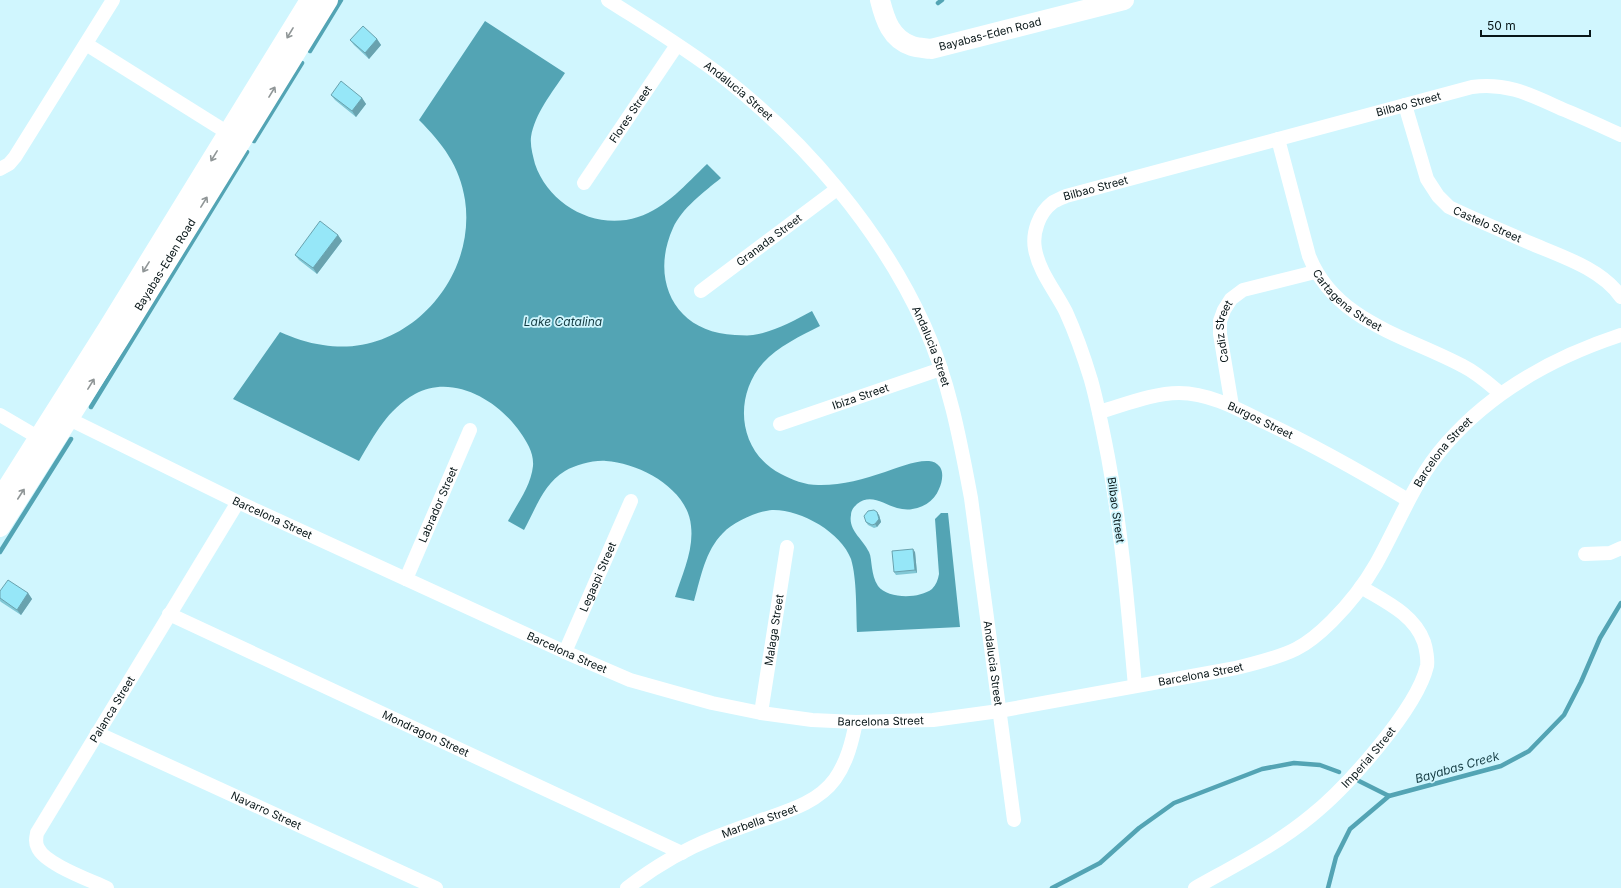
<svg xmlns="http://www.w3.org/2000/svg" width="1621" height="888" viewBox="0 0 1621 888" font-family="Inter,sans-serif">
	<style>
		.water { fill: #53a4b4 }
		.lines { fill: none; stroke-linecap: round; stroke-linejoin: round }
		.stream { stroke: #53a4b4; stroke-width: 4.5 }
		.street { stroke: #fff; stroke-width: 14 }
		.secondary { stroke: #fff; stroke-width: 20 }
		.wall { fill: #81c7d5 }
		.shaded-wall { fill: #69a2ae }
		.building { fill: #96e7f8; stroke: #69a2ae }
		.oneway { stroke: #909697 }
		.labels { text-anchor: middle; dominant-baseline: central; stroke-width: 3.5; stroke-linejoin: round; paint-order: stroke }
		.street-label { font-size: 11px; fill: #081618; stroke: #d0f6fe }
		.water-label { font-size: 12px; font-style: italic; fill: #143b42; stroke: #d0f6fe }
	</style>
	<rect width="100%" height="100%" fill="#d0f6fe"/>
	<!-- water -->
	<path class="water" d="M485,21L565,73C552,93 535,113 531,137C530,146 533,156 535,164C549,205 596,231 638,217C666,208 686,184 707,164L721,178C704,192 682,208 673,228C649,281 676,333 735,335C741,335 747,336 753,335C774,332 793,321 812,311L820,326C801,336 778,346 763,363C733,397 738,452 781,474C792,480 808,486 821,485C843,485 864,479 885,472C896,468 916,460 929,461C933,461 937,463 940,467C944,473 942,483 939,489C933,505 914,513 897,508C883,504 871,493 857,504C854,507 851,510 851,515C848,530 863,539 869,552C871,556 871,562 872,568C873,574 874,580 878,586C888,599 919,599 932,589C936,585 938,580 939,574L935,519L941,513H948L960,627L857,632C856,611 857,579 851,559C841,532 800,509 772,510C758,511 733,522 723,533C705,551 701,577 694,601L675,597C682,575 694,550 691,526C688,489 640,463 606,461C593,460 576,465 565,471C544,483 535,510 524,530L508,521C517,504 531,486 533,466C534,453 527,442 520,432C499,401 453,373 415,394C387,410 375,434 359,461L233,399L280,332C294,338 307,343 323,345C405,359 477,280 465,200C460,166 442,143 419,120Z"/>
	<g class="lines">
		<!-- stream -->
		<path class="stream" d="M938,3L942,0
			M310,51L341,0
			M254,141L302,63
			M91,407L247,152
			M0,552L71,439
			M1359,781L1389,796L1501,766L1529,751L1564,715L1581,682L1600,638L1621,603
			M1052,888L1100,863L1139,828L1174,803L1262,769L1294,763L1320,765L1339,772
			M1328,888L1336,857L1350,829L1389,796"/>
		<!-- street -->
		<g class="street">
			<path id="s1" d="M608,0C647,25 687,49 723,77C805,141 881,230 924,325C949,380 960,439 971,498L1014,820"/>
			<path d="M86,44L236,138"/>
			<path id="s2" d="M1405,105L1427,179L1438,196L1449,207C1476,220 1503,231 1530,243C1561,256 1602,269 1621,297"/>
			<path id="s3" d="M1278,139L1309,256C1335,322 1407,336 1463,366C1477,373 1488,383 1500,393"/>
			<path d="M0,169L9,164L15,157L113,0"/>
			<path id="s4" d="M584,183L677,45"/>
			<path id="s5" d="M701,291L837,189"/>
			<path id="s6" d="M1232,406L1220,334V321L1224,310L1231,299L1243,290L1315,272"/>
			<path id="s7" d="M1099,412C1124,405 1153,393 1179,393C1209,393 1238,409 1264,422C1314,445 1361,472 1408,500"/>
			<path d="M0,415L46,442"/>
			<path id="s8" d="M61,415L238,502L565,652L630,680L712,703L761,713L812,720L856,722L933,720L999,711L1236,668C1256,663 1278,658 1296,649C1310,642 1321,632 1332,621C1349,604 1364,585 1376,564C1399,523 1415,479 1446,444C1493,390 1554,357 1621,335"/>
			<path id="s9" d="M780,424L941,369"/>
			<path d="M1585,554L1610,553L1621,548"/>
			<path id="s10" d="M406,579L470,430"/>
			<path id="s11" d="M169,614L682,853"/>
			<path id="s12" d="M565,652L631,501"/>
			<path id="s13" d="M1135,686C1128,610 1122,533 1108,457C1103,431 1098,405 1091,380C1084,357 1076,334 1066,312C1056,292 1039,272 1035,249C1032,233 1039,213 1052,203C1056,200 1062,198 1066,196L1472,87C1507,82 1531,95 1562,109C1582,117 1601,126 1621,135"/>
			<path id="s14" d="M761,713L787,547"/>
			<path id="s15" d="M97,733L436,888"/>
			<path id="s16" d="M107,888C90,880 45,864 38,848C35,843 36,838 37,833L238,502"/>
			<path id="s17" d="M627,888C653,868 683,850 713,838C728,832 742,827 756,822C784,812 817,804 835,779C847,762 852,742 856,722"/>
			<path id="s18" d="M1195,888C1234,866 1276,845 1311,816C1346,788 1417,709 1427,666C1428,660 1426,648 1424,642C1414,614 1384,601 1361,587"/>
		</g>
		<!-- secondary -->
		<g class="secondary">
			<path id="s19" d="M880,0C885,20 891,39 912,46C918,48 925,48 931,49L1124,0"/>
			<path d="M0,499L108,328L310,0"/>
			<path id="s20" d="M0,527L121,336L328,0"/>
		</g>
	</g>
	<!-- wall -->
	<path class="wall" d="M377,39L381,45L369,59L354,45L350,40Z
		M331,95L362,98L366,104L356,117L335,100Z
		M338,235L342,241L317,274L299,260L295,255Z
		M879,515L881,522L877,527L874,528L868,525L866,522Z
		M915,552L917,573L896,575L894,572Z
		M0,591L28,593L32,599L21,615L1,602L0,601Z"/>
	<!-- shaded-wall -->
	<path class="shaded-wall" d="M377,39L381,45L369,59L365,53Z
		M362,98L366,104L356,117L352,111Z
		M338,235L342,241L317,274L313,268Z
		M877,512L879,515L881,522L877,527L875,524Z
		M913,549L915,552L917,573L915,570Z
		M28,593L32,599L21,615L17,610Z"/>
	<!-- building -->
	<path class="building" d="M363,26L377,39L365,53L350,40Z
		M341,81L362,98L352,111L331,95Z
		M320,221L338,235L313,268L295,255Z
		M874,510L877,512L879,519L875,524L872,525L866,522L864,516L868,511Z
		M913,549L915,570L894,572L892,551Z
		M8,580L28,593L17,610L0,598V591Z"/>
	<!-- one-way arrows -->
	<defs><path id="oneway-shaft" d="M-6 0H5M1.5-3L5.5 0L1.5 3" fill="none" stroke-width="1.6" stroke-linecap="round" stroke-linejoin="round"/></defs>
	<g class="oneway">
		<use href="#oneway-shaft" transform="translate(290 33) rotate(121)"/>
		<use href="#oneway-shaft" transform="translate(272 92) rotate(-59)"/>
		<use href="#oneway-shaft" transform="translate(214 156) rotate(122)"/>
		<use href="#oneway-shaft" transform="translate(204 202) rotate(-58)"/>
		<use href="#oneway-shaft" transform="translate(146 267) rotate(122)"/>
		<use href="#oneway-shaft" transform="translate(91 384) rotate(-58)"/>
		<use href="#oneway-shaft" transform="translate(21 494) rotate(-57)"/>
	</g>
	<g class="labels">
		<!-- street labels -->
		<g class="street-label">
			<text stroke="none"><textPath href="#s19" startOffset="139">Bayabas-Eden Road</textPath></text>
			<text stroke="none"><textPath href="#s1" startOffset="159">Andalucia Street</textPath></text>
			<text stroke="none"><textPath href="#s13" startOffset="874">Bilbao Street</textPath></text>
			<text stroke="none"><textPath href="#s4" startOffset="83">Flores Street</textPath></text>
			<text stroke="none"><textPath href="#s13" startOffset="550">Bilbao Street</textPath></text>
			<text stroke="none"><textPath href="#s2" startOffset="155">Castelo Street</textPath></text>
			<text stroke="none"><textPath href="#s5" startOffset="85">Granada Street</textPath></text>
			<text stroke="none"><textPath href="#s20" startOffset="310">Bayabas-Eden Road</textPath></text>
			<text stroke="none"><textPath href="#s3" startOffset="181">Cartagena Street</textPath></text>
			<text stroke="none"><textPath href="#s6" startOffset="76">Cadiz Street</textPath></text>
			<text stroke="none"><textPath href="#s1" startOffset="483">Andalucia Street</textPath></text>
			<text stroke="none"><textPath href="#s9" startOffset="85">Ibiza Street</textPath></text>
			<text stroke="none"><textPath href="#s7" startOffset="169">Burgos Street</textPath></text>
			<text stroke="none"><textPath href="#s8" startOffset="1555">Barcelona Street</textPath></text>
			<text stroke="none"><textPath href="#s10" startOffset="81">Labrador Street</textPath></text>
			<text transform="translate(1116 510) rotate(82)">Bilbao Street</text>
			<text stroke="none"><textPath href="#s8" startOffset="235">Barcelona Street</textPath></text>
			<text stroke="none"><textPath href="#s12" startOffset="82">Legaspi Street</textPath></text>
			<text stroke="none"><textPath href="#s14" startOffset="84">Malaga Street</textPath></text>
			<text stroke="none"><textPath href="#s8" startOffset="559">Barcelona Street</textPath></text>
			<text stroke="none"><textPath href="#s1" startOffset="807">Andalucia Street</textPath></text>
			<text stroke="none"><textPath href="#s8" startOffset="1207">Barcelona Street</textPath></text>
			<text stroke="none"><textPath href="#s16" startOffset="241">Palanca Street</textPath></text>
			<text stroke="none"><textPath href="#s8" startOffset="883">Barcelona Street</textPath></text>
			<text stroke="none"><textPath href="#s11" startOffset="283">Mondragon Street</textPath></text>
			<text stroke="none"><textPath href="#s18" startOffset="219">Imperial Street</textPath></text>
			<text stroke="none"><textPath href="#s15" startOffset="186">Navarro Street</textPath></text>
			<text stroke="none"><textPath href="#s17" startOffset="149">Marbella Street</textPath></text>
		</g>
		<!-- water labels -->
		<g class="water-label">
			<text x="563" y="321">Lake Catalina</text>
			<text transform="translate(1457 767) rotate(-16)">Bayabas Creek</text>
		</g>
	</g>
	<!-- scale -->
	<path d="M1481 30v6h109v-6" fill="none" stroke="#081618" stroke-width="2"/>
	<text x="1487" y="30" font-size="12" fill="#081618" stroke="#d0f6fe" stroke-width="3" paint-order="stroke">50 m</text>
</svg>
